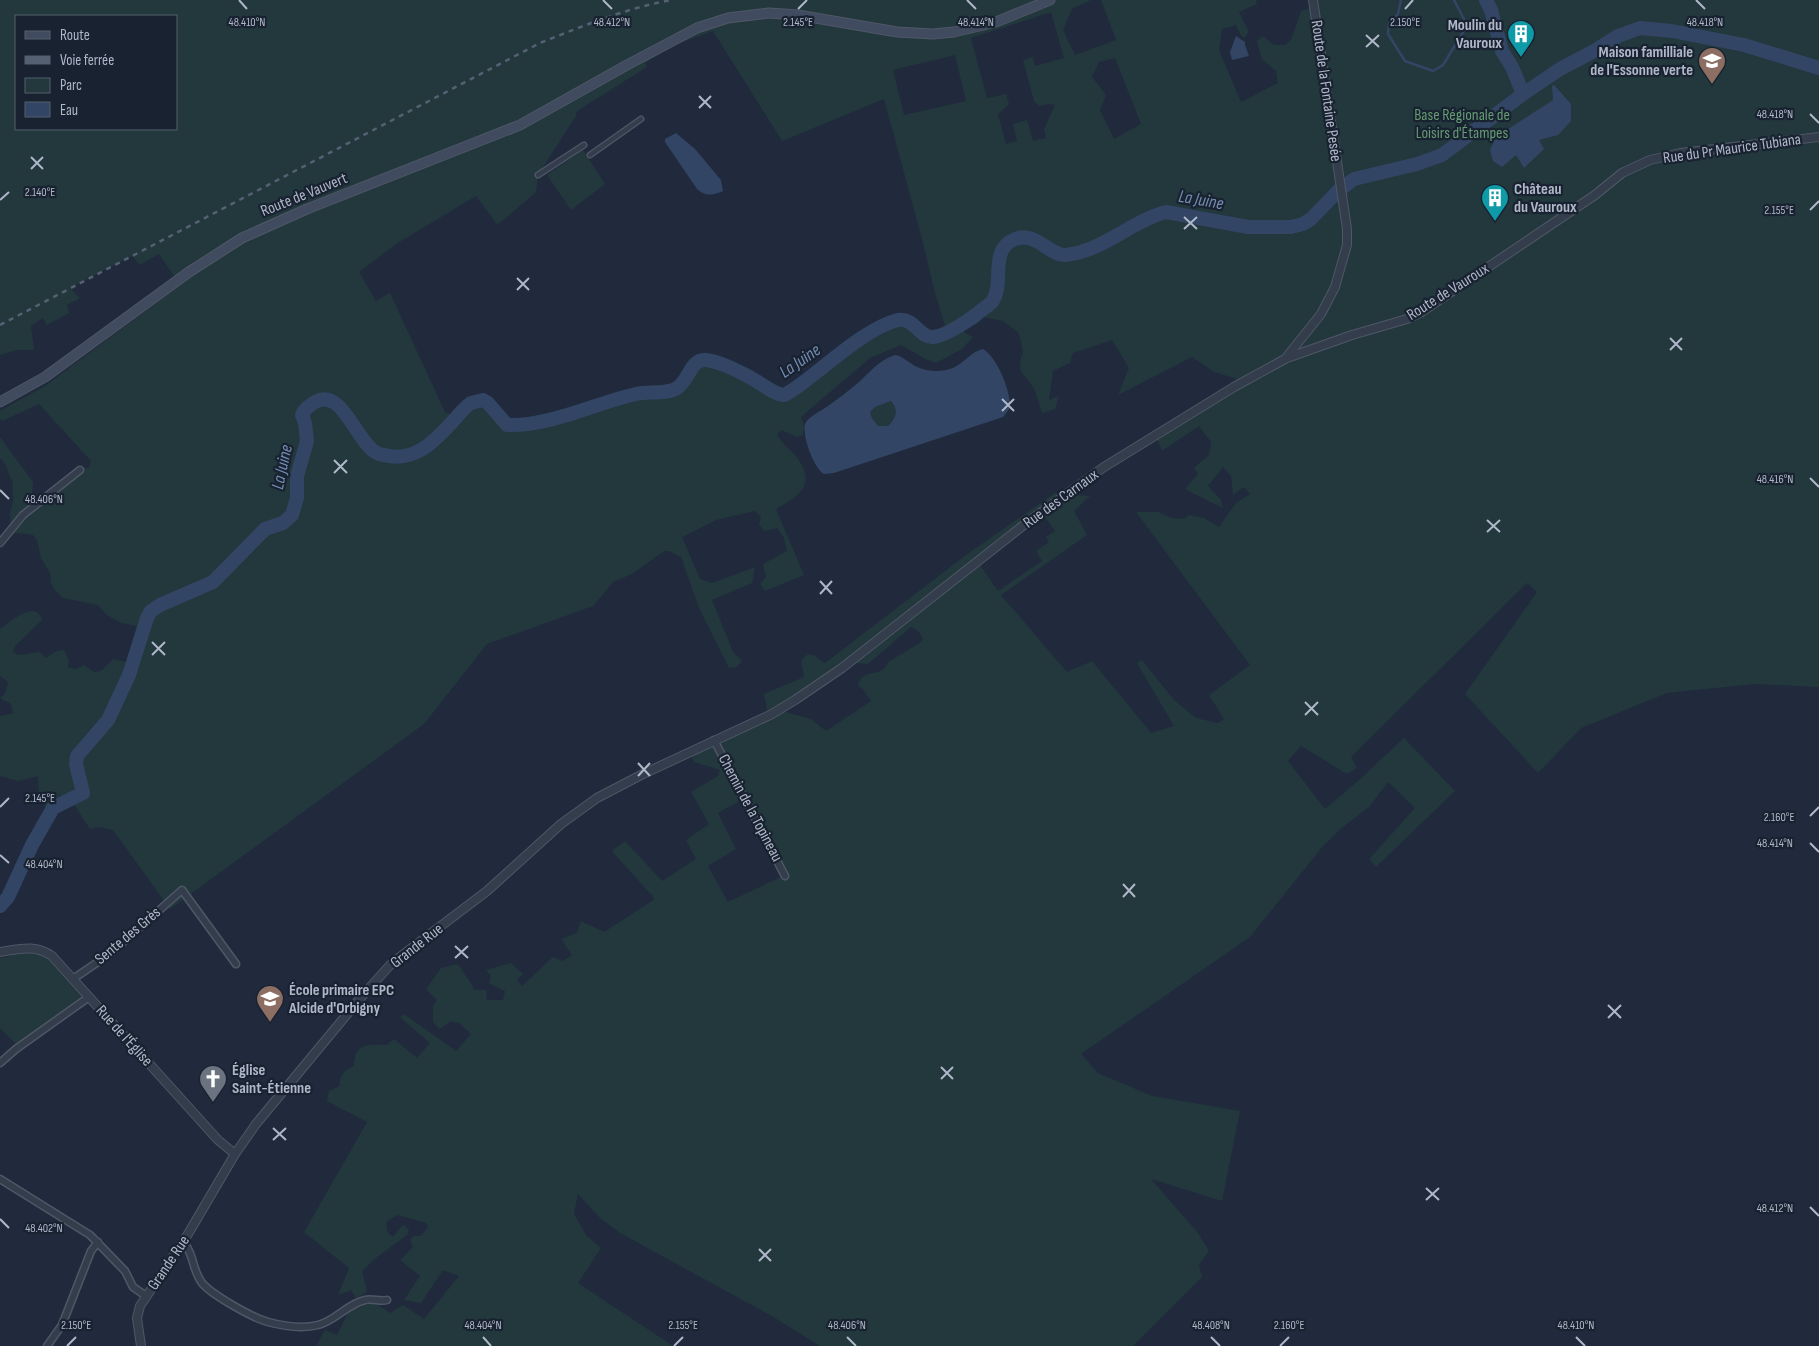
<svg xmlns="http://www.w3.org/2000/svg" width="1819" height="1346" viewBox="0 0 1819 1346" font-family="'Sofia Sans Condensed',sans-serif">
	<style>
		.green { fill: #22383d; fill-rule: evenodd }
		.water { fill: #324565; fill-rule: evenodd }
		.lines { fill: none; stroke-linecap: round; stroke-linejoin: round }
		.stream { stroke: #324565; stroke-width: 2.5 }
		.river { stroke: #324565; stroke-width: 14 }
		.pedestrian-casing { stroke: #4f5767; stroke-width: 7 }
		.minor-casing { stroke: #4f5767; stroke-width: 9 }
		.tertiary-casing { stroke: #4f5767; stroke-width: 10 }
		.secondary-casing { stroke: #4f5767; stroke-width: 11 }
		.pedestrian { stroke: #343d4c; stroke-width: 4.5 }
		.minor { stroke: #343d4c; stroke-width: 6 }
		.tertiary { stroke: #343d4c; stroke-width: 8 }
		.secondary { stroke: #414b5f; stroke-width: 9 }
		.rail { stroke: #556073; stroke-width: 2.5; stroke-dasharray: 5 5; stroke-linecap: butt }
		.ticks { fill: none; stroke: #afb7c8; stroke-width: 2 }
		.labels { text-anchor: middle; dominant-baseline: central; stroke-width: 4.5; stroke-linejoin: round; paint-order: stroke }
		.poi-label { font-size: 16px; font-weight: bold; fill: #afb7c8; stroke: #192230; text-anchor: start }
		.street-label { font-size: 16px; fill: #afb7c8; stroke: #192230 }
		.park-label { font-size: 16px; fill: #649b73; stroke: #192230 }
		.water-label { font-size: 18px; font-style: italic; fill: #748cb2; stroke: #192230 }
		.ticks-label { font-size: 12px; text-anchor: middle; fill: #afb7c8; stroke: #192230; stroke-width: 4.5; stroke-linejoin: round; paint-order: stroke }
	</style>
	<rect width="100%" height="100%" fill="#202a3c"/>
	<!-- green -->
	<path class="green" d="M0,0H1091L1072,9L1063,30L1075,55L1116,40L1101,0H1256L1257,4L1239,12L1249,32L1244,38L1240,34L1236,25L1222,29L1219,50L1241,102L1278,83L1276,71L1262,59L1257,42L1260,38L1264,37L1274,45H1286L1292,38L1301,11L1311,8L1309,0H1819V687L1754,684L1667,693L1581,728L1538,773L1465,694L1537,592L1527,583L1351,757L1357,768L1347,774L1301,746L1288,761L1325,809L1359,780L1404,738L1455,791L1376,867L1369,859L1415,808L1388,782L1369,807L1343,827L1323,846L1250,937L1081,1054L1098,1073L1152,1096L1240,1111L1222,1201L1151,1179L1198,1233L1209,1251L1199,1264L1202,1277L1133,1346H820L770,1315L620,1233L600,1218L578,1194L574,1214L586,1235L601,1248L578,1283L673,1346H316L325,1330L337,1335L350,1309L362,1307L366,1301L375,1303L390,1313L403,1305L424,1319L459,1276L443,1270L421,1303L404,1300L420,1276L400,1260L413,1247L410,1240L414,1236H421L428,1227L426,1223L398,1215L387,1221C386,1227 386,1231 391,1236H394L400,1228L404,1225L409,1230L407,1235L377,1257L362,1271L367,1292L356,1298L351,1290L338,1295L349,1268L304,1232L367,1122L327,1101L329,1091L340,1086C339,1075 344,1071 354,1066C354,1044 368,1044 387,1045L394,1039L417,1058L430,1043L400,1017L404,1014L456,1051L471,1034L459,1023L451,1021L440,1029L433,1022V1006L437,1000L426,989L441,968L458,964L472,985L474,990H486L487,1000H503L505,991L489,983L491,976L486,970L511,963L523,974L517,980L522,986L553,957L563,961L572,955L561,939L577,933L581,921L604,932L655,899L612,851L625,841L662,881L696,859L686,840L709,824L691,792L718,776L720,770L694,762L691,755L769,720L764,694L804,677L801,661C811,647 815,658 825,663L966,555L1055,493L1090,496L1074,511L1087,535L1001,595L1067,672L1092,661L1151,733L1174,726L1137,663L1142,660L1173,699L1196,718L1218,723L1224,719L1209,695L1250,665L1136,512H1158L1171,518L1184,519L1189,515L1204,518L1219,527L1236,503L1250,494L1244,487L1233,495L1231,476L1223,467L1208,486L1221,500L1223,508L1185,489L1198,474L1194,468L1209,455L1211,442L1199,426L1162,451L1157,439L1190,417L1251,383L1214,372L1192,357L1118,395L1129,368L1112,340L1073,353L1070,363L1053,371L1049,400L1059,396L1055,409L1042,413L1035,390L1021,371L1020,361L1023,352L1021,340L1018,332L1003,321L983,317C979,324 974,327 966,325L962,328L965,333L973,337L962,349L936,363L925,359L901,345L870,358L801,417L804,425L803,435L797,437L781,430L777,434C781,443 789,448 795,455C818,483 801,495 776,509L804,575L765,591L760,584L766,577L763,564L787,551L784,538L777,528L764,531L759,524L761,517L755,511L716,520L682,537L700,579L712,583L755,567L752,583L712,600L733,652L742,661L736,667L729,668L699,608L681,557L669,551H664L632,574L613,582L593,606L487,644L424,724L170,909L113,830L99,827L90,829L73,803L56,812L47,809L39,796L38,776L18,781L0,776V716L13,713L11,704L0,698L5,693L8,682L0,676V629C10,623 35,598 42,620L15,646L13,652L18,655L40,652L46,658L57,651L64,650L69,661L68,667L76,669L84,665L94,672L101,671L113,659L135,664C147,648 146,643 137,626L122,623L107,615L98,605L63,598L55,590L51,583L50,573L41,558L37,540L33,535L19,533L13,534L9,531C12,524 10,521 10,514C10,510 12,506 13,502C14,495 11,489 13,481L10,478L6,465L0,458V437L33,482L32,495L35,499L42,500L82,468H89L91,461L39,404L2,421L0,419V411L45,386L180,285L159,254L140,265L132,256L70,288L80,298L67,305L69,313L47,325L43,318L31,326L34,350H16L0,355ZM1051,12L1064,58L1035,66L1033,57L1023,60L1034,101L1039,106L1049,104L1055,105L1044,129L1046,138L1033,141L1027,120L1013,124L1017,141L1006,144L998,114L1009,104L1006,94L987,98L971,38ZM16,16H176V129H16ZM713,31L782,141L884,99L922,239L935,293L947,332C916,344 925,323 905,320C887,317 867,336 853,345L849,341L784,389L774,387L752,372L725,359L700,354L689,359L679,378L671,384L635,387L568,408L510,421C502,417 499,410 494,403C479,387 461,403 451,414L445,412L390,293L376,301L359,272L396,244L476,196L497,224L502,221L536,192L538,175L576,116L577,111L647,67L645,63L677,44ZM955,55L966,101L904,115L893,70ZM1115,58L1141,124L1114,139L1100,110L1106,95L1092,77L1099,62ZM1045,517L1055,531L1046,537L1049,542L1036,551L1042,561L998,591L978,562ZM911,627C916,629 921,633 923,639L920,643L888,662C882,680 861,666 858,686L863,689L871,701L826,731L811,719L785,712L850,665L856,663L868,664ZM745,798L787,874L728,902L708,866L736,849L718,813Z
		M583,150L605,184L571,210L547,175Z
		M891,401C899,411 896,418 888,426H878L872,418L870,412L874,407Z
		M34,951L50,961L83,995L17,1045L0,1028V958Z"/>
	<!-- water -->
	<path class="water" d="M1236,36L1245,42V45L1249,56L1232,60L1230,52Z
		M1554,85L1571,104V121L1558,135L1539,140L1544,149L1524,168L1516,155L1502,167L1493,161L1490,150L1496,137L1553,100L1552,86Z
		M676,133L695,149L721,180L723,191C714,195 705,197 697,189L665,142V139Z
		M983,349C997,357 1011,391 1010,408L1003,417L834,473L824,474C814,469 800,432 806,422C811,415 821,411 828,406C838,399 848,391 858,383C870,372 879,360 895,355C902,356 905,360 912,364C923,372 941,373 953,368C964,363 972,351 983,349ZM891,401C899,411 896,418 888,426H878L872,418L870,412L875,407Z"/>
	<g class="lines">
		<!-- stream -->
		<path class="stream" d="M1401,0L1398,14L1389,23L1388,34L1405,61L1433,71L1443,65L1465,29V21L1454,0"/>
		<!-- river -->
		<path class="river" d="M1486,0L1491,10L1502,51L1512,67L1523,94
			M0,906L8,897L32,845L53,808L83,793L76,764L77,756L108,720L129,675L147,618L151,611L160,605L213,582L265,529L283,523L292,515L297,498V476L307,441L305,423L302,415C304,409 309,406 315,402C342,386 357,444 377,453C380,455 385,455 389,456C418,461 436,439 455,419C460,413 465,407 471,403C475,402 479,401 483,400L488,403L507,425C548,427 596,403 636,394C649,391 666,395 677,388C688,382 691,359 705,360C720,361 745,374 758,382C766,387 774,394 784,395C793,391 801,384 809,378C833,360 869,327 898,320C914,317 920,339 934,337C946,336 974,317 983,309C986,307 990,304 992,302C1005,284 989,251 1013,240C1035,229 1049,256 1065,255C1102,252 1131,221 1166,212L1248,227H1291L1303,224L1311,219L1338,191L1354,179L1417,164L1442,155L1523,94L1560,69L1596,50L1618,36L1640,28L1672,31L1744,45L1819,68"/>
		<defs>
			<path id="pedestrian" d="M590,155L641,119
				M538,175L584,145"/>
			<path id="minor" d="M0,543L23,515L80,470
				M714,740L785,876
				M73,979L111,953L182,890L236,964
				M0,1063L16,1049L89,997
				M0,1179L90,1235L125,1271L133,1287L146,1296
				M183,1242C194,1253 192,1270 202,1283C212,1295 253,1318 268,1322C283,1326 302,1329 318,1325C335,1321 347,1304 365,1300C373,1298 380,1302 387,1300
				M47,1346L62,1325L91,1251L98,1242"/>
			<path id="tertiary" d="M1287,358L1352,335L1407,319L1420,313L1595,195L1622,173L1650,160L1680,153L1819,137
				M0,952C20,949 35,944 52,956L218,1140L235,1154
				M141,1346L137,1318L140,1306L188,1234L235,1154L256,1124L363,995L392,963L487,891L561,824L597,798L643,774L772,714L795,700L842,668L1029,521L1104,467L1234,387L1285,359L1321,314L1335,287L1347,245V229L1313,0"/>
			<path id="secondary" d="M0,402L45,377L189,272L242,238L307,209L520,125L627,65L697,28L728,18L769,13L798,15L897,32L933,34L954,32L996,22L1050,0"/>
		</defs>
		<!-- pedestrian casing -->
		<use href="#pedestrian" class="pedestrian-casing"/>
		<!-- minor casing -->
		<use href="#minor" class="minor-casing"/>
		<!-- tertiary casing -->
		<use href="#tertiary" class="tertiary-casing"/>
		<!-- secondary casing -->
		<use href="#secondary" class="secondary-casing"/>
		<!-- pedestrian -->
		<use href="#pedestrian" class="pedestrian"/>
		<!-- minor -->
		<use href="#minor" class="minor"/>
		<!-- tertiary -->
		<use href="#tertiary" class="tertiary"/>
		<!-- secondary -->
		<use href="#secondary" class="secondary"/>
		<!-- rail -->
		<path class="rail" d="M0,325L540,43C583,26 626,8 672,0"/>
	</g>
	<!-- ticks -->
	<path class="ticks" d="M239,0L247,9M603,0L612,9M967,0L976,9M1696,0L1705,9M798,9L807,0M1405,9L1413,0M1366,35L1379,47M1366,47L1379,35M699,96L711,108M699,108L711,96M1810,114L1819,123M31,157L43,169M31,169L43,157M0,200L9,192M1810,210L1819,201M1184,217L1197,229M1184,229L1197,217M517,278L529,290M517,290L529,278M1670,338L1682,350M1670,350L1682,338M1002,399L1014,411M1002,411L1014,399M334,460L347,473M334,473L347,460M1810,478L1819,487M0,490L9,499M1487,520L1500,532M1487,532L1500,520M820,581L832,594M820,594L832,581M152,642L165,655M152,655L165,642M1305,702L1318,715M1305,715L1318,702M638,763L650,776M638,776L650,763M0,807L9,798M1810,816L1819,807M1810,843L1819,852M0,855L9,863M1123,884L1135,897M1123,897L1135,884M455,946L468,958M455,958L468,946M1608,1005L1621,1018M1608,1018L1621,1005M941,1067L953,1079M941,1079L953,1067M273,1128L286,1140M273,1140L286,1128M1426,1188L1439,1200M1426,1200L1439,1188M1810,1207L1819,1216M0,1219L9,1228M759,1249L771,1261M759,1261L771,1249M483,1337L491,1346M847,1337L856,1346M1211,1337L1220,1346M1576,1337L1585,1346M67,1346L76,1337M674,1346L683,1337M1280,1346L1289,1337"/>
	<!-- icons -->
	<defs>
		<symbol id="building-pin" viewBox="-11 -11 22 30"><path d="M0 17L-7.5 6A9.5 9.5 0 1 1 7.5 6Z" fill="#0f9aa8" stroke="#192230"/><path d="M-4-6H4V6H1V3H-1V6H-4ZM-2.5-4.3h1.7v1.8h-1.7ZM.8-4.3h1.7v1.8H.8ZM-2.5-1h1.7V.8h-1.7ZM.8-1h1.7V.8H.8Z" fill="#fff"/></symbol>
		<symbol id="university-pin" viewBox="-11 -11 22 30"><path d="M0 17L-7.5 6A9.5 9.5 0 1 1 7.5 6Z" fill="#8d6e63" stroke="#192230"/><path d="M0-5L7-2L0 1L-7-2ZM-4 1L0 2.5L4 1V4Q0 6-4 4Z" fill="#fff"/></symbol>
		<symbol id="school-pin" viewBox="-11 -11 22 30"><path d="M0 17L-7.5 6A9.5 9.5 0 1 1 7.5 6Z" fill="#8d6e63" stroke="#192230"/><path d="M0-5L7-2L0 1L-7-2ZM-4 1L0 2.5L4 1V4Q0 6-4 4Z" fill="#fff"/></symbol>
		<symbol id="church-pin" viewBox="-11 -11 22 30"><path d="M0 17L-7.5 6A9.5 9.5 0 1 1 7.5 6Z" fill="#6b7280" stroke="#192230"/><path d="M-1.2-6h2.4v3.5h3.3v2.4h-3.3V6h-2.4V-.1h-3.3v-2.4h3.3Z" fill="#fff"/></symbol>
	</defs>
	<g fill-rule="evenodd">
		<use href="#building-pin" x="1505" y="18" width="32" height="43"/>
		<use href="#university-pin" x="1696" y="45" width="32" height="43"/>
		<use href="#building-pin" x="1479" y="182" width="32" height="43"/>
		<use href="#school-pin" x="254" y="983" width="32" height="43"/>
		<use href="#church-pin" x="197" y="1063" width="32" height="43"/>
	</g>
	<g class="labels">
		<!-- poi labels -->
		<g class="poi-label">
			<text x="1502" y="25" text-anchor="end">Moulin du<tspan x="1502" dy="18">Vauroux</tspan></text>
			<text x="1693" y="52" text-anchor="end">Maison familliale<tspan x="1693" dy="18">de l'Essonne verte</tspan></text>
			<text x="1514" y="189">Château<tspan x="1514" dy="18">du Vauroux</tspan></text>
			<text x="289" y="990">École primaire EPC<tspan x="289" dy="18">Alcide d'Orbigny</tspan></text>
			<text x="232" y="1070">Église<tspan x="232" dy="18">Saint-Étienne</tspan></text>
		</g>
		<!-- street labels -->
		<g class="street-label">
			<text transform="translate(1326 91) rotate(82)">Route de la Fontaine Pesée</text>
			<text transform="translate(1732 149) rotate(-8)">Rue du Pr Maurice Tubiana</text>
			<text transform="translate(304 195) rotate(-22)">Route de Vauvert</text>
			<text transform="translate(1448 292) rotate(-32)">Route de Vauroux</text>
			<text transform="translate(1061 499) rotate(-36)">Rue des Carnaux</text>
			<text transform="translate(750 808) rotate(62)">Chemin de la Topineau</text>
			<text transform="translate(128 936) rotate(-40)">Sente des Grès</text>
			<text transform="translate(417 946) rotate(-38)">Grande Rue</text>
			<text transform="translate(124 1036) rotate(48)">Rue de l'Église</text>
			<text transform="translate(169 1263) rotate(-56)">Grande Rue</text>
		</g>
		<!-- park labels -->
		<g class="park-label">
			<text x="1462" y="115">Base Régionale de<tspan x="1462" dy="18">Loisirs d'Étampes</tspan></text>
		</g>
		<!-- water labels -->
		<g class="water-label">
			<text transform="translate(1201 200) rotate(10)">La Juine</text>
			<text transform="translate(800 361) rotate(-35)">La Juine</text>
			<text transform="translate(282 467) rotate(-78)">La Juine</text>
		</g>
	</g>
	<g class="ticks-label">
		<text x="247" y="26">48.410°N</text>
		<text x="612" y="26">48.412°N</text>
		<text x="798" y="26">2.145°E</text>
		<text x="976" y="26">48.414°N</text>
		<text x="1405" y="26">2.150°E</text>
		<text x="1705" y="26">48.418°N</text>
		<text x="1775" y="118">48.418°N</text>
		<text x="40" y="196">2.140°E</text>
		<text x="1779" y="214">2.155°E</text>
		<text x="1775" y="483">48.416°N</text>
		<text x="44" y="503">48.406°N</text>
		<text x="40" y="802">2.145°E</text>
		<text x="1779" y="821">2.160°E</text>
		<text x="1775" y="847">48.414°N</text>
		<text x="44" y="868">48.404°N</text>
		<text x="1775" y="1212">48.412°N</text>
		<text x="44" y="1232">48.402°N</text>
		<text x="76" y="1329">2.150°E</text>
		<text x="483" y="1329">48.404°N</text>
		<text x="683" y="1329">2.155°E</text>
		<text x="847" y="1329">48.406°N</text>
		<text x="1211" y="1329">48.408°N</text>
		<text x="1289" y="1329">2.160°E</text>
		<text x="1576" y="1329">48.410°N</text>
	</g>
	<!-- legend -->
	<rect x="15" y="15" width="162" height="115" fill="#192230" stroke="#555e6d"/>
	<rect x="25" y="31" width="25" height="8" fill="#414b5f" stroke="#555e6d"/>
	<text x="60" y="40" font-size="15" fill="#afb7c8">Route</text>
	<rect x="25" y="56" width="25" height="8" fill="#556073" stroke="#555e6d"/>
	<text x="60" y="65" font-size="15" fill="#afb7c8">Voie ferrée</text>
	<rect x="25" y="78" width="25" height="15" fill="#22383d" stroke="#555e6d"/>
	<text x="60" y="90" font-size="15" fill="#afb7c8">Parc</text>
	<rect x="25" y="102" width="25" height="15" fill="#324565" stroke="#555e6d"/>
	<text x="60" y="115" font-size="15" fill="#afb7c8">Eau</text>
</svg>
